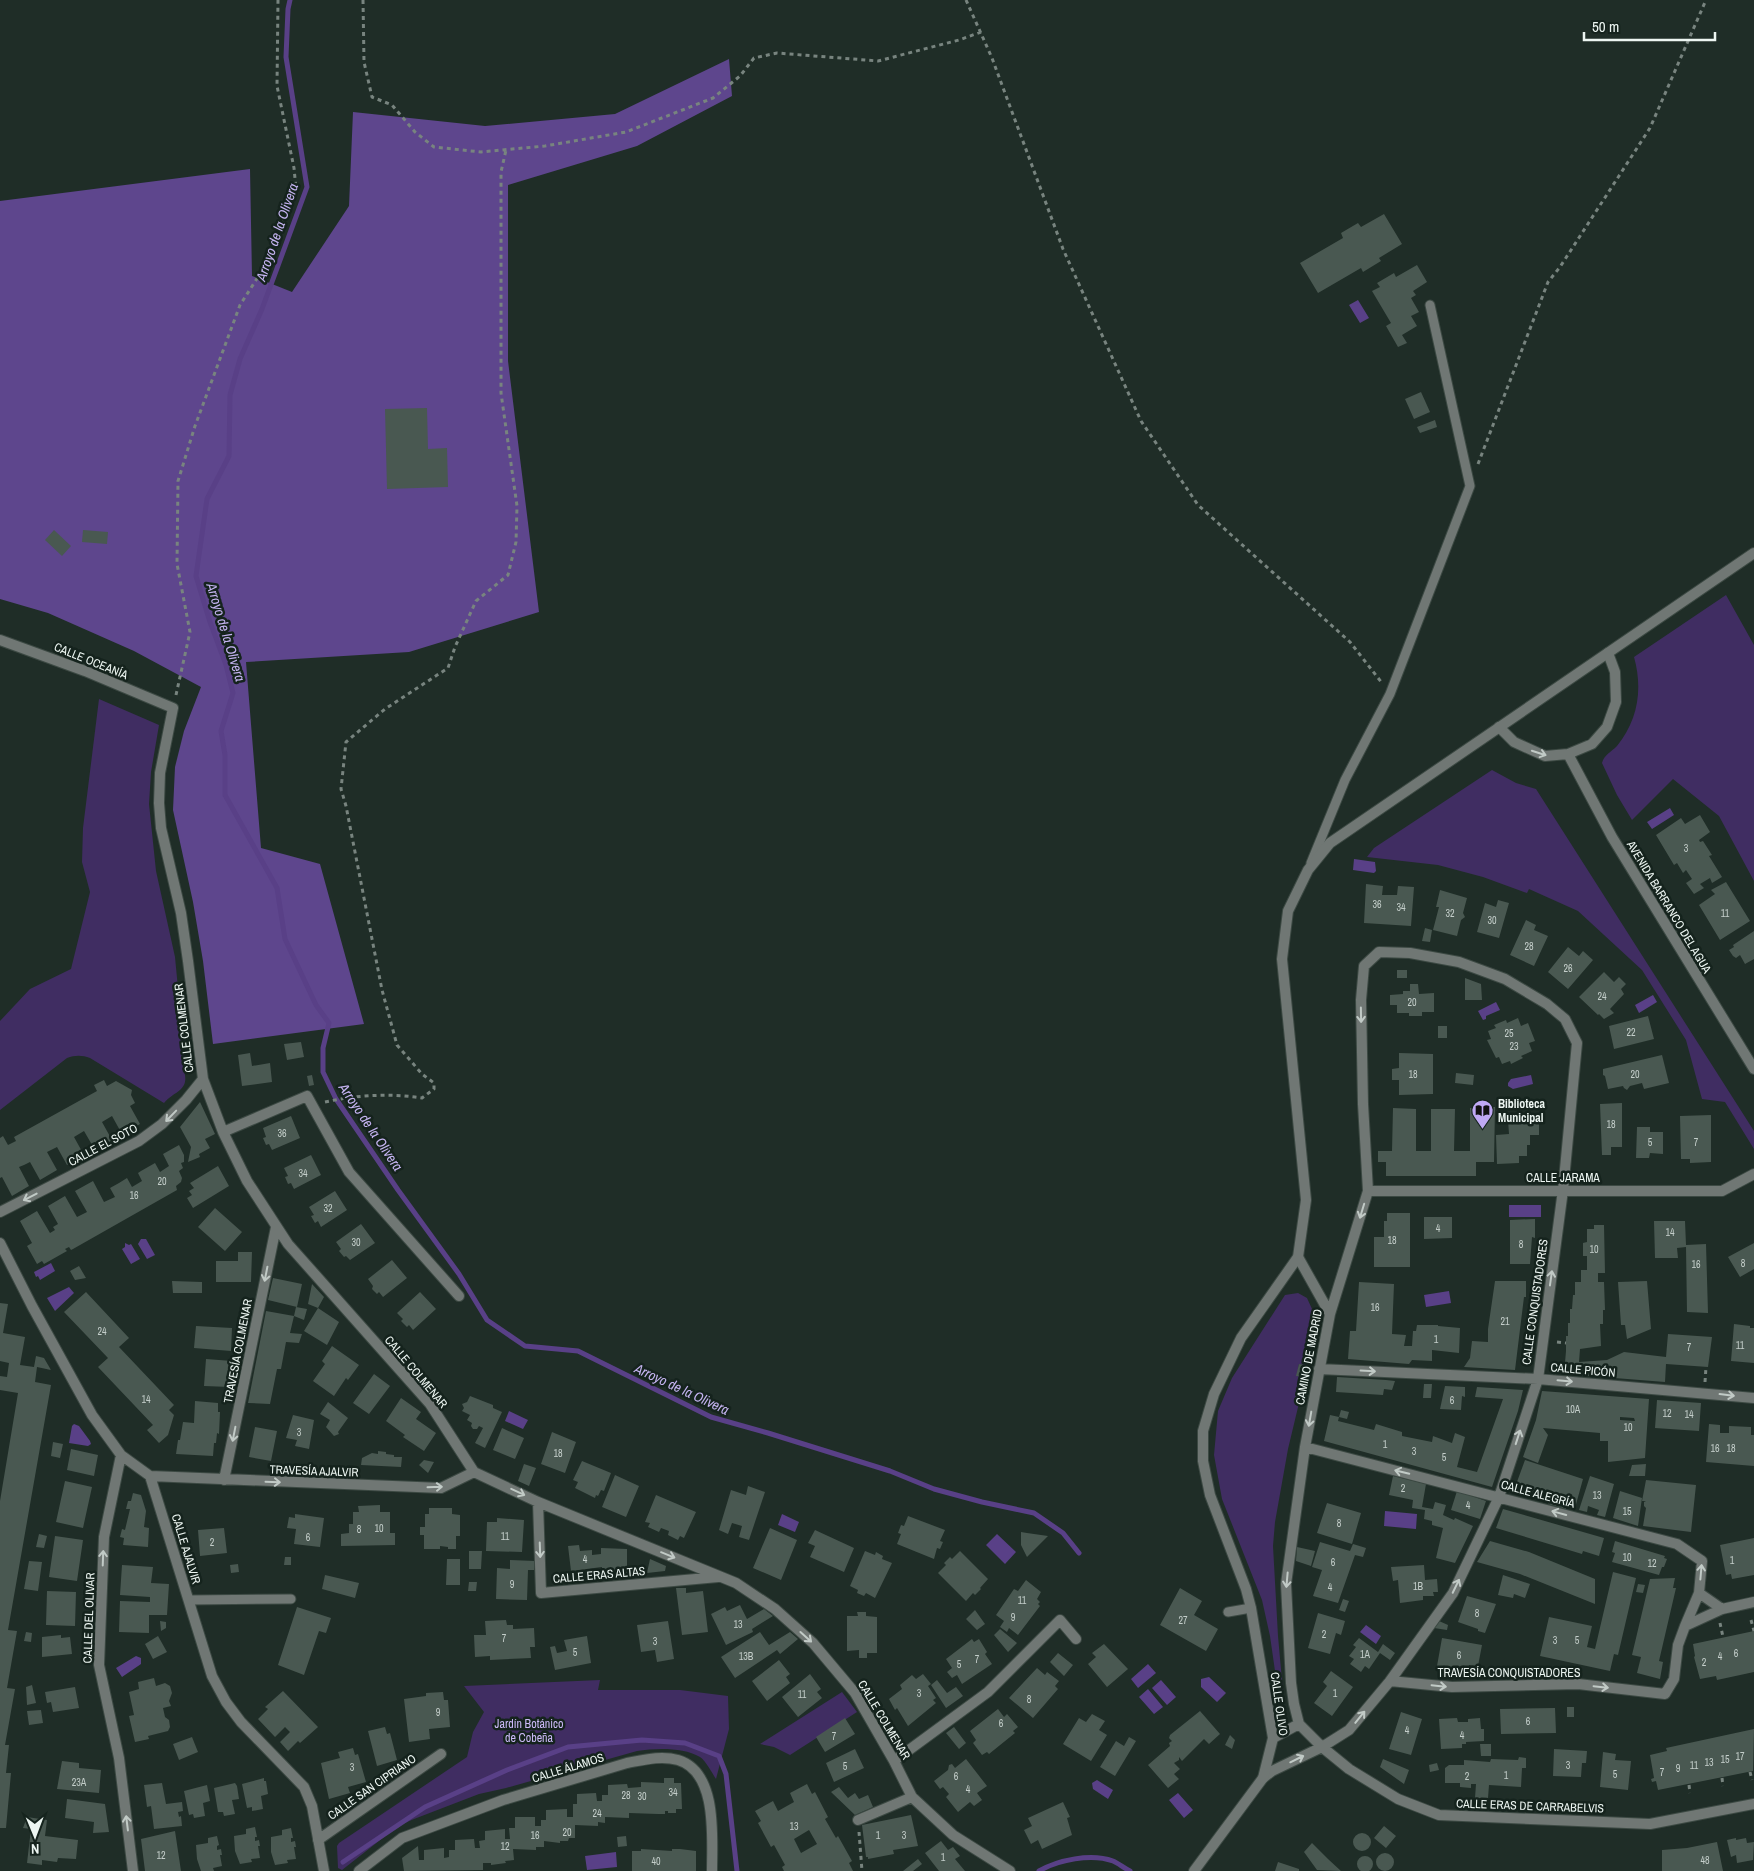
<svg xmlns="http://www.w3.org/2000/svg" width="1754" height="1871" viewBox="0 0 1754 1871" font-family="'Archivo Narrow',sans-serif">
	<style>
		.green { fill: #402d62 }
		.forest { fill: #5e468d }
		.water { fill: #594087 }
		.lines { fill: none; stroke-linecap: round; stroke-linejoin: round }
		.stream { stroke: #594087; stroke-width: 5 }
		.building { fill: #495851; fill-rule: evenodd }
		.service-casing { stroke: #3c4943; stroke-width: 11 }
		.minor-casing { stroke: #3c4943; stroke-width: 12 }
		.tertiary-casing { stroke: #3c4943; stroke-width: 12 }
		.path { stroke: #78847f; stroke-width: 3; stroke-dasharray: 4 4; stroke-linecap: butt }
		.service { stroke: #707774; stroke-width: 9 }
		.minor { stroke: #707774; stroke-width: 10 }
		.tertiary { stroke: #707774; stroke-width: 10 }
		.oneway { stroke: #c1cac6 }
		.labels { text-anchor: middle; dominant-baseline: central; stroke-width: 5; stroke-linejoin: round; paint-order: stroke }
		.number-label { font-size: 10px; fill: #c4ceca }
		.street-label { font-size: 12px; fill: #edf6f2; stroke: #15231d }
		.poi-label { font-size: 12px; font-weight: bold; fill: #edf6f2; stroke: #15231d; text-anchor: start }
		.park-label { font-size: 12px; fill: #ccbaf8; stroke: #15231d }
		.water-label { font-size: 14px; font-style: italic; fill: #c5b4f1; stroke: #15231d }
	</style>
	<rect width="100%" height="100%" fill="#1f2d27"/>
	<!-- green -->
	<path class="green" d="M1726,595L1754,645V881L1719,816L1673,779L1632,820L1617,795L1602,763C1604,755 1611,752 1617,746C1638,720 1643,689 1634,657Z
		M99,699L159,725L151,772L149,804L156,871L175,957L179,999L187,1049V1068L184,1071C190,1091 174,1091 164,1103L90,1058C82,1055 75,1055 67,1058L0,1110V1021L30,989L71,969L90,892L82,862L83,828Z
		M1492,770L1516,783L1536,789L1754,1131V1149L1725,1102L1702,1099L1686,1040L1642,970L1578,911L1529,889L1527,893L1483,877L1438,865L1367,857L1374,848Z
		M1298,1293L1307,1298L1312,1309L1307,1365L1299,1364L1297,1376L1305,1378L1288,1449L1275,1522L1273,1546L1278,1636L1283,1692H1278L1270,1636L1262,1600L1222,1499L1214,1455L1218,1411L1232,1378L1285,1295Z
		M600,1680L598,1690H680L728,1696L729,1729L716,1779C712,1773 706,1761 700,1757C683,1747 656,1748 637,1751L506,1788L479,1794L414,1819L398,1826L342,1870L338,1868L337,1846L339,1843L467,1757L473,1732L484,1712L464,1686Z
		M842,1692L857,1712L790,1755L774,1747L760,1744Z"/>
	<!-- forest -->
	<path class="forest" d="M729,59L732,96L637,146L508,185V361L539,612L409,652L246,662L261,848L320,864L364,1024L213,1044L203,961L193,902L173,810L175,767L184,731L201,687L134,651L48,613L0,599V201L250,169L252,276L292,292L349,206L353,112L485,126L615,114Z"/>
	<!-- water -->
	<path class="water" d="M1358,300L1369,318L1360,323L1349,305Z
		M1670,808L1674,815L1652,829L1647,822Z
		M1354,859L1375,862L1376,871L1374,873L1353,870Z
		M1653,995L1657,1002L1639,1013L1635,1005Z
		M1496,1002L1500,1010L1486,1016V1019L1483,1020L1478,1011Z
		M1531,1075L1533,1084L1513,1089L1508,1086V1083L1511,1079Z
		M1509,1205H1541V1217H1509Z
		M141,1239H146L155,1255L147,1259L138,1244Z
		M125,1243L129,1245L131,1244L140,1259L131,1264L122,1249L125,1247Z
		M51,1263L55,1271L40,1280L38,1276L36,1277L34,1272Z
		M69,1287L74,1293L55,1311L47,1298Z
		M1449,1291L1451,1303L1426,1307L1424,1295Z
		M509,1411L528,1420L523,1429L505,1421Z
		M74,1424L79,1426L90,1441L91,1444L88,1446L69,1443L72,1426Z
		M1385,1511L1417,1514L1416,1529L1384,1526Z
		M782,1514L799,1522L795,1532L778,1525Z
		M997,1534L1016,1552L1005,1564L986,1545Z
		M1366,1625L1381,1636L1376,1644L1360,1632Z
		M136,1656L141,1658V1664L122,1677L116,1668Z
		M1148,1664L1156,1673L1138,1688L1131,1679Z
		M1209,1677L1226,1693L1217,1702L1201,1687V1679Z
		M1161,1680L1176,1697L1167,1705L1152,1688Z
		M1148,1689L1163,1707L1154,1714L1139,1697Z
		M1097,1780L1113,1790L1108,1799L1093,1789L1092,1783Z
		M1178,1793L1193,1810L1184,1818L1169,1800Z
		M616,1852L617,1867L587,1870L585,1856Z"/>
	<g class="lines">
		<!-- stream -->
		<path class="stream" d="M290,0L288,9L286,57L307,187L262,309L240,359L230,395L229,456L207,499L196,576L210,622L226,665L233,693L221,731L225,755V795L277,888L285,939L316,1005L329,1023L323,1048V1072L336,1099L398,1190L459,1274L487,1320L525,1346L578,1351L711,1417L768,1433L890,1471L934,1489L982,1502L1034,1513L1063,1533L1079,1553
			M343,1862L425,1807L507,1770L568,1747L642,1740L685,1743L719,1756L726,1774L737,1871
			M1039,1871C1058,1860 1091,1853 1113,1861C1118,1863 1124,1868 1130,1871"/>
	</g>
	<!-- building -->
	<path class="building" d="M1384,214L1402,244L1379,258L1381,261L1363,272L1361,268L1318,293L1300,263L1343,238L1341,233L1358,223L1361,227Z
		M1417,265L1427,282L1413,291L1416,295L1411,298L1419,312L1411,316L1417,326L1402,335L1407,343L1398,347L1386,326L1391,323L1372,291L1380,287L1377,283L1394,273L1396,277Z
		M1421,392L1430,412L1414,419L1405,399Z
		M427,408L428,449L447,448L448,487L387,489L385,409Z
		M1435,420L1437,427L1420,433L1417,427Z
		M54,530L71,546L62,556L45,540Z
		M83,530L108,532L107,544L82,542Z
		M1700,815L1710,832L1699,840L1700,842L1703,841L1712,855L1709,856L1722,877L1712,883L1710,878L1700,884L1704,888L1694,894L1686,883L1692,879L1686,870L1683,873L1677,863L1674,865L1656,835L1681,818L1685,824Z
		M1726,882L1750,921L1720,940L1699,905L1715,894L1711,890Z
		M1366,884L1383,886L1382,895H1397L1398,886L1414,887L1411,926L1364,923Z
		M1440,890L1467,898L1463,913L1465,917L1461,920L1457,936L1433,930L1439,907H1436Z
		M1498,900L1509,903L1499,938L1477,932L1485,903L1496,907Z
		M1526,920L1536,925L1534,930L1548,936L1534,966L1510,955Z
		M1425,928L1432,930L1430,942L1422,941Z
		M1754,931V959L1745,964L1740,955L1736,958L1733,956L1729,950L1734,947L1733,945Z
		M1568,947L1579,956L1583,951L1593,960L1568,989L1548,972Z
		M1397,970H1407V978H1397Z
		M1604,972L1614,982L1619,977L1626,984L1621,989L1624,994L1610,1009L1614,1013L1604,1019L1599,1014L1598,1015L1579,997Z
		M1465,978L1481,984L1482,1000H1465Z
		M1410,984H1418L1419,994L1434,993V1012H1422V1016H1409V1013H1397V1005H1390V995L1403,994V991H1410Z
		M1648,1016L1654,1039L1614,1049L1609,1026Z
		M1518,1018L1521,1026L1528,1023L1535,1041L1529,1043L1532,1051L1521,1056L1523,1058L1511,1064L1510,1061L1502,1064L1499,1057L1496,1058L1487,1040L1491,1039L1488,1031L1496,1028L1494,1025L1506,1020L1507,1023Z
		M1438,1026H1447V1038H1438Z
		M301,1042L304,1057L287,1060L284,1044Z
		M250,1053L252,1066L270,1063L272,1082L242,1086L238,1055Z
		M1399,1053L1433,1054V1094L1399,1095V1080H1392V1069L1399,1068Z
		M1662,1055L1669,1083L1644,1089L1642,1083L1630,1086L1627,1090L1624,1088L1623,1086L1608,1089L1605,1076L1603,1075V1069Z
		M1456,1073L1474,1075L1473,1085L1455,1083Z
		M312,1075L314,1085L309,1086L307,1076Z
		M104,1080L107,1086L116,1081L132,1090L131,1095L135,1103L130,1106L140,1124L122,1134L112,1116L102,1122L112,1140L95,1150L84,1131L74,1137L84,1155L67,1165L57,1147L47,1152L57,1170L40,1180L30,1162L24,1165L19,1167L29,1186L12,1196L2,1177L0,1178V1138L3,1136L8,1145L16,1141L14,1137L97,1091L94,1085Z
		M200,1102L215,1134L205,1139L210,1148L199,1154L200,1157L188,1162L191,1147L180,1127Z
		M1622,1103V1147H1611V1155H1602L1600,1104Z
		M1495,1107L1494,1162H1476V1176H1386V1162H1378V1151H1392L1393,1108L1416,1109V1151H1431V1109H1455L1454,1151H1470V1108Z
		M1711,1115V1162L1690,1163V1159H1681L1680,1116Z
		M291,1116L300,1138L272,1150L269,1144L266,1145L263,1138L266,1137L263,1128Z
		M1527,1118H1539V1135H1530V1145H1527V1156H1519V1163L1497,1164L1496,1135L1509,1134L1508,1120H1527Z
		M1637,1127H1650V1132H1663V1154L1650,1153L1649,1158H1636Z
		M179,1145L184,1155V1162L181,1163L183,1168L179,1171L182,1178L181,1182L176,1186L177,1190L73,1249L71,1250L69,1247L65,1249L67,1251L44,1264L42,1261L37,1264L27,1246L32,1243L20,1221L37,1211L50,1233L55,1230L53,1227L58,1224L48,1206L65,1196L77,1217L87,1212L75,1191L93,1181L104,1202L115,1197L110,1188L119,1183L127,1178L132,1187L142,1181L138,1173L141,1171L155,1163L160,1172L169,1166L163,1154Z
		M311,1155L321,1175L294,1189L291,1183L288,1184L285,1177L288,1176L284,1168Z
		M218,1166L229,1186L193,1208L187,1198L192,1195L189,1191L194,1188L190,1183Z
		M335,1191L347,1210L321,1227L318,1221L315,1223L311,1216L314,1215L309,1207Z
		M215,1208L242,1232L225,1251L198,1227Z
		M1387,1213H1410V1267H1374V1237H1384V1221H1387Z
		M1424,1217H1452V1238L1424,1239Z
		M1535,1219V1238L1532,1237L1530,1264H1510V1220Z
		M1654,1221H1685L1686,1245L1706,1244L1708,1313L1687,1312L1686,1247L1677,1248L1678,1258H1655Z
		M361,1224L375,1243L350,1260L346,1256L344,1257L339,1251L341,1249L336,1242Z
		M1594,1225H1604L1605,1273H1598V1282H1604L1605,1310H1603V1324H1600L1601,1346L1580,1349L1579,1362L1607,1360L1624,1352L1666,1357L1668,1334L1712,1337L1708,1367L1666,1364L1665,1382L1564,1374L1566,1351V1336H1568V1323H1570V1309H1572L1573,1295H1575V1282H1581V1270H1587V1256H1583V1243L1587,1242V1229H1594Z
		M1754,1243V1269L1740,1277L1728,1257Z
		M238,1252H252L251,1282H216V1261H238Z
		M392,1260L407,1278L383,1297L379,1292L377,1294L372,1289L373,1286L368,1279Z
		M79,1266L86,1278L75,1280L70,1271Z
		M273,1278L302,1284L297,1307L268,1300Z
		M172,1281L202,1282V1293H173Z
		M1495,1281H1526V1297H1524L1515,1370L1464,1367L1470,1358L1472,1341L1488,1342V1329Z
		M1647,1281L1651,1329L1627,1339L1625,1325H1621L1618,1282Z
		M1359,1282L1394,1284L1392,1334L1406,1335L1404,1346H1412L1413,1331H1416L1417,1325H1438V1326L1460,1328L1459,1353L1432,1350V1361L1412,1360L1409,1364L1348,1359L1350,1331H1356Z
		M312,1284L324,1297L318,1308L308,1304Z
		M86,1292L129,1338L119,1347L174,1405L169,1410L174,1415L168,1435L159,1443L147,1430L153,1425L98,1367L108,1358L64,1312Z
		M420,1292L436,1309L413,1330L409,1325L407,1327L401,1321L403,1319L397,1313Z
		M0,1303L8,1304L3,1333L25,1337L20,1365L34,1367L36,1356L44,1358L51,1370L37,1367L35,1382L51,1385L8,1630L17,1631L7,1688L15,1689L5,1745H9L6,1773H11L6,1828H0V1501L18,1393L0,1390V1376L7,1377L9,1363L0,1361Z
		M296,1307L307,1309L304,1320L294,1316Z
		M318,1308L339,1322L327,1345L304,1331Z
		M266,1311L294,1316L290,1333L302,1334L299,1343L286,1342L281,1369H277L270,1404L248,1403Z
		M1734,1324L1750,1326V1328H1754V1363L1731,1361Z
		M196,1326L232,1328L231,1351L194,1348Z
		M332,1346L359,1365L348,1380L346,1378L334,1396L313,1381L325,1364L322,1361Z
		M206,1359L232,1361V1363H237L235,1386H230V1387L204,1386Z
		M1299,1364L1305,1365L1303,1377L1296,1376Z
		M374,1374L390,1386L369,1414L353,1403Z
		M1337,1377L1386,1380L1395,1381L1392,1390L1384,1389L1383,1395L1336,1392Z
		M1424,1384H1432L1431,1398H1423Z
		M1445,1386L1465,1387V1397L1462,1396L1461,1410L1440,1409Z
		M1477,1387L1523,1390L1518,1411L1492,1487L1324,1441L1330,1415L1339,1417L1338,1421L1374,1430L1376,1424L1402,1432V1436L1432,1442L1433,1436L1452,1443L1455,1433L1465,1437L1457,1467L1477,1472L1503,1399L1475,1397Z
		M1542,1391L1649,1399L1645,1458L1608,1462V1441H1600V1433L1543,1428L1548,1435L1538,1463L1523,1457L1536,1420ZM1620,1417L1634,1418L1635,1421L1620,1420Z
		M470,1396L493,1405V1408L502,1412L485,1448L475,1443L483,1428L479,1426L477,1429H473L471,1426L472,1423L467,1420L470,1415L462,1411L464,1408L462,1404L467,1402Z
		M401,1398L421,1412L416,1419L436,1433L424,1451L403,1437L405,1435L386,1421Z
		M1657,1400L1701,1403L1699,1431L1655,1428Z
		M195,1401L218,1403V1412H220L219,1434L217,1433L216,1443H214L213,1456L176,1454L178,1440H180L183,1422L194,1423Z
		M328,1402L348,1418L338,1432L339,1434L334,1436L326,1427L330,1420L320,1414Z
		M1341,1410L1349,1412L1347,1419L1339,1417Z
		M293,1415L314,1420L309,1449L295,1446L297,1440L286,1438Z
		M1709,1424L1720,1425V1433H1729V1426L1751,1427V1435H1754V1466L1706,1462Z
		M255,1427L277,1431L271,1461L249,1457Z
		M502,1428L524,1438L515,1459L493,1450Z
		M552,1432L576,1442L565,1473L541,1464Z
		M53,1442L63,1444L60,1458L51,1456Z
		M71,1449L98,1455L94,1476L67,1470Z
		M378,1451L386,1452V1454L394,1455V1457H402L401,1467L361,1465L362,1458L372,1453L378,1454Z
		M424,1460L434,1462L428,1473L419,1465Z
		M1525,1460L1583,1479L1575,1508L1566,1506V1509L1548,1504L1549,1501L1514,1490Z
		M582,1461L611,1473L604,1491L601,1490L598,1496L596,1495L595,1498L575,1488L578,1482L573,1480Z
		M524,1464L536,1468L529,1486L518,1481Z
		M1646,1464L1645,1476H1629L1632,1465Z
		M615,1475L639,1486L626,1517L602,1507Z
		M1393,1476L1426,1484L1422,1507L1433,1509L1435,1502L1446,1505L1443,1515L1454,1520L1455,1518L1473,1526L1455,1563L1436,1558L1443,1528L1432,1525V1521L1424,1519L1425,1510L1412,1508L1413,1500L1389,1495Z
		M1590,1476L1614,1484L1605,1517L1597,1515L1599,1510L1588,1506L1587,1512L1579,1510Z
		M1646,1480L1696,1485L1691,1532L1643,1526L1646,1508L1644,1506V1502L1646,1501H1642Z
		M65,1481L92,1487L83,1528L56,1522Z
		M748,1486L765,1492L749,1540L739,1537L742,1526L732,1523L728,1534L719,1530L731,1490L746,1495Z
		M1457,1491L1486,1501L1480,1519L1451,1510Z
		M1620,1491L1642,1498L1638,1526L1613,1518Z
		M133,1493L141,1495L146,1511L144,1527L149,1528L148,1547L123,1545L124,1538L120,1537L122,1529L125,1530L130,1509H126L128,1501H131Z
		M656,1495L696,1512L684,1538L680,1536L678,1540L668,1535L669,1531L661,1528L659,1532L648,1527L650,1523L645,1522Z
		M1327,1503L1361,1513L1352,1544L1317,1533Z
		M380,1505V1512H390V1533H395V1545L341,1546V1534L349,1533V1524H353V1512H359L358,1506Z
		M429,1508H452V1514L460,1515V1536H456V1549H448V1547L440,1546V1549H424V1535H420V1527H425V1514H429Z
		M1503,1509L1604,1538L1599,1556L1583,1551L1582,1554L1496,1528Z
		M295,1514L324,1518L320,1547L294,1544L296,1529L287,1528L289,1517L295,1518Z
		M908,1516L945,1530L940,1541L943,1542L940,1549L937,1548L934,1559L897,1544L901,1534L898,1533L901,1525L904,1526Z
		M497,1518L524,1520L522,1552L486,1551L487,1522H497Z
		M224,1528L227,1553L200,1556L198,1530Z
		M770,1528L797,1540L781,1580L753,1568Z
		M815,1530L854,1548L844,1572L810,1557L815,1546L808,1543Z
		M1021,1532L1027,1533L1048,1536L1027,1557L1021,1545Z
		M39,1534L47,1536L44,1548L36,1547Z
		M55,1536L83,1540L77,1581L49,1577Z
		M1754,1538V1575L1732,1579L1731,1574L1726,1575L1720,1545Z
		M1490,1541L1529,1552L1595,1579V1604L1520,1574L1477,1562Z
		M1615,1541L1665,1556L1664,1558L1667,1559L1664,1567H1662L1659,1575L1612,1562L1615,1553L1612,1552Z
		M1320,1542L1350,1551L1353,1544L1366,1548L1363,1557L1355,1555L1338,1603L1313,1596L1322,1570L1312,1567Z
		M579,1545L580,1551L592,1550V1555L601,1554V1548L627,1549V1574L602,1577V1567L571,1571L568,1546Z
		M1297,1547L1315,1551L1311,1566L1296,1561Z
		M469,1551H482L481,1569H469Z
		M865,1551L875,1555L876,1552L883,1556L882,1559L892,1563L875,1598L866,1593L864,1596L857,1593L858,1590L850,1586Z
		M960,1551L988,1579L980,1588L981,1589L975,1595L973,1593L966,1601L938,1573L946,1565L944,1563L950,1557L952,1559Z
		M285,1557H291V1565H284Z
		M447,1559H460V1585H446Z
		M650,1559L666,1566L665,1571L647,1573Z
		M510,1560L535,1561L534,1570H528L527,1600L496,1599L497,1568L510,1569Z
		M29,1561L42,1562L38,1591L24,1589Z
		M238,1564L239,1572L231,1573L230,1565Z
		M122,1565L153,1567L151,1583L169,1584L167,1615H149V1633L119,1632L120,1601L150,1602V1597L120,1595Z
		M1424,1565L1425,1580L1437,1579L1438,1592H1433L1434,1596H1423V1600L1400,1603L1398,1580L1393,1581L1391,1567Z
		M1613,1572L1636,1578L1618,1655L1614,1654L1610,1671L1540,1656L1549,1617L1592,1626L1587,1647L1595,1649Z
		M325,1575L359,1583L355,1598L322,1589Z
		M1503,1575L1530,1584L1525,1598L1514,1594L1513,1598L1498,1595Z
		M1675,1578L1673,1588H1676L1659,1661L1663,1662L1660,1679L1637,1673L1641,1657L1632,1655L1650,1579Z
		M1026,1580L1041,1592L1037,1599L1040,1602L1038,1604L1040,1606L1018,1635L1009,1628L1007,1632L1000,1627L1004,1621L996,1615L1014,1589L1018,1591Z
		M469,1582H477L476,1591H468Z
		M1638,1584L1645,1585L1643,1593L1636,1592Z
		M676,1588H686V1593L703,1591L708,1632L682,1635Z
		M1180,1588L1202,1601L1194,1615L1218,1629L1206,1651L1160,1625Z
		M47,1591L76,1592L75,1626L46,1625Z
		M1467,1596L1496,1604L1485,1633L1478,1631V1629L1458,1622Z
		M1343,1599L1349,1601L1345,1612L1339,1610Z
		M740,1605L747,1619L764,1609L773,1616L752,1629L753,1632L726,1645L711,1614L725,1607L727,1611Z
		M297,1607L331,1618L326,1633L319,1631L304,1675L278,1665Z
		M975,1610L985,1624L977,1630L966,1619Z
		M857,1612H866V1616L877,1617V1653H867V1658H859V1650L847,1651V1616H858Z
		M1318,1613L1345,1621L1341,1635L1336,1633L1330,1654L1308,1648Z
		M506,1620L507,1625H513V1629L534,1628L535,1647H530L531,1658L490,1660V1656L475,1657L474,1635H486L485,1621Z
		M160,1621L166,1622V1628L161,1631Z
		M668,1621L674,1659L657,1662L655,1650L641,1652L637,1625Z
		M1439,1621L1448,1625L1447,1630L1434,1628Z
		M1000,1629L1017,1643L1008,1652L994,1635Z
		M1754,1631V1672L1717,1680L1716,1676L1700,1679L1694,1657L1695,1656L1693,1644Z
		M26,1632L32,1633L31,1642L24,1641Z
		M760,1632L769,1645L790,1632L798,1639L780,1654L777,1650L735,1678L721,1657Z
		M61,1635V1638L70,1637L72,1654L42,1657V1637Z
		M158,1636L167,1652L153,1659L145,1644Z
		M587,1636L591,1663L555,1670L550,1647L555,1646L557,1653L567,1651L564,1640Z
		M1359,1638L1378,1652L1383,1644L1395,1653L1390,1660L1380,1653L1369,1669L1365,1666L1361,1672L1350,1664L1354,1659L1349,1656L1356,1647L1353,1645Z
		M1442,1638L1482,1645L1478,1666L1469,1665L1468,1671L1437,1666Z
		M972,1639L974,1642L979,1639L987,1652L985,1654L992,1664L962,1684L957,1675L952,1678L947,1672L952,1668L946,1659Z
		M1104,1644L1128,1669L1107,1687L1088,1664L1096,1657L1092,1653Z
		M1058,1653L1073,1665L1064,1676L1050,1662Z
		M779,1660L790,1674L786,1677L790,1683L767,1701L752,1681Z
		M1037,1668L1045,1675L1047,1672L1059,1681L1055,1686L1058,1689L1033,1718L1009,1698Z
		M1331,1671L1353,1687L1332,1716L1314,1703L1327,1686L1323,1682Z
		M810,1674L821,1689L817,1692L822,1698L798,1717L782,1697Z
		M923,1674L931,1684L928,1686L936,1698L933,1700L936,1703L908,1726L897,1708L895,1710L889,1699L902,1689L900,1685L912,1675L916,1679Z
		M154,1678L156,1686L165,1683L170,1686L172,1693L169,1701L171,1706L163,1708L165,1717L169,1720L170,1727L168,1731L148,1736L149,1739L135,1742L129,1716L134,1715L129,1692L139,1689L138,1682Z
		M937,1680L947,1693L956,1687L963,1696L946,1708L931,1685Z
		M32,1685L36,1703L27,1705L26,1687Z
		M75,1687L79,1708L53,1712L51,1702L47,1703L45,1692Z
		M283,1691L318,1727L300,1743L298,1741L288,1751L280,1742L290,1732L285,1727L275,1737L258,1719L268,1709L265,1707Z
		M443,1692L444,1700H448L450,1727L429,1729L430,1739L409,1742L404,1699L426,1696V1693Z
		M1567,1707H1574V1717H1567Z
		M1555,1708L1556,1733L1501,1734L1500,1709Z
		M998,1709L1004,1717L1007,1714L1018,1727L1013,1731L1015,1733L989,1754L987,1752L982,1755L973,1743L976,1740L970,1731Z
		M41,1710L43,1723L29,1725L27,1711Z
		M1200,1711L1220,1734L1209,1744L1204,1739L1182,1761L1179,1757V1760L1174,1763L1180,1769L1174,1774L1179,1779L1168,1788L1148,1765L1170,1746L1169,1743L1172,1741L1169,1738L1170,1735Z
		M1401,1712L1422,1719L1411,1755L1389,1749Z
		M1092,1714L1105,1721L1099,1730L1107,1735L1091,1761L1063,1744L1079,1718L1086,1722Z
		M845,1718L855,1734L825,1752L816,1737Z
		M1457,1718L1458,1722H1468V1719L1480,1718L1481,1729H1484V1741L1466,1742V1744H1462V1748L1441,1749L1439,1719Z
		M385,1727L387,1734L390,1733L397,1760L377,1766L368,1731Z
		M954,1727L966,1743L959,1749L946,1733Z
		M1754,1729L1753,1771L1658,1790L1656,1781L1652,1782L1651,1779L1654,1778L1650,1755L1667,1751L1666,1748Z
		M1230,1735L1235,1740L1232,1749L1225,1745Z
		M192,1737L198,1752L179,1760L173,1744Z
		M1129,1737L1136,1741L1115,1776L1100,1767L1116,1741L1124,1746Z
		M1480,1744H1491V1756H1481Z
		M353,1748L355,1755L358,1754L366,1782L348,1787L350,1793L329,1799L321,1763L340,1758L338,1752Z
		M855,1749L864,1768L834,1782L826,1763Z
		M1554,1749L1587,1751L1586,1763H1582L1581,1777L1553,1776Z
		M1603,1752L1616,1754L1615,1760L1631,1761L1628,1790L1600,1787Z
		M1519,1757L1526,1758V1768H1522L1521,1787L1489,1785L1488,1798H1475L1476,1784H1471V1788L1460,1787V1783H1445V1768L1449,1765H1464V1760L1490,1762L1491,1759L1518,1760Z
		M966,1759L987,1786L977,1793L982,1800L974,1806L970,1802L958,1812L946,1797L949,1794L943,1787L940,1789L934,1781L948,1770L949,1765L952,1764L955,1768Z
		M1383,1759L1409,1770L1404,1784L1380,1767Z
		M62,1761L79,1763V1768L101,1770L99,1793L57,1789Z
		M1437,1763L1439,1770L1430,1772L1429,1765Z
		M264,1778V1781H266L268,1794L261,1796L263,1809L252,1811V1807L247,1808L242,1784Z
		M664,1778H674V1783H681L682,1809H676V1813H668V1811H665V1814H658L629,1813V1818L605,1817V1823L598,1822V1826L575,1825V1838H569L568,1841H560V1843L544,1841V1847H536V1850L513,1849L514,1860L505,1861L506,1863L491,1865V1863H483V1870L404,1871L402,1858L418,1846L419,1860H424V1850L444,1848V1858L449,1857V1850H455V1840L474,1839L475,1848H480L479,1841L485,1840V1831L505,1829V1839H510L509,1828H515V1817H535V1826H541V1820H546V1810L567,1809V1817H573V1804H577V1794L596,1793L597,1801H602V1795H608V1785L627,1784L628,1788L641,1787V1782L664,1783Z
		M162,1783L166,1804L182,1802L183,1811L178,1812L179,1817L181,1816L182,1826L154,1829L151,1806L147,1807L144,1785Z
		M235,1783L237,1786L239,1799L232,1800L235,1814L224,1816L223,1812H218L214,1788Z
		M807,1784L812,1794L815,1792L828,1817L825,1819L836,1838L838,1836L852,1861L849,1863L853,1871H784L782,1867L785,1865L774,1845L771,1847L758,1823L761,1821L755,1811L773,1801L778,1811L794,1802L790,1793ZM809,1830L817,1844L801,1853L794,1839Z
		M207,1785L210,1801L203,1803L205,1816L194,1818L193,1814L189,1815L184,1791Z
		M839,1787L848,1798L855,1793L859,1799L868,1795L873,1807L855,1815L831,1792Z
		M67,1799L105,1804L109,1832L93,1833L94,1822L65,1818Z
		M1063,1802L1070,1817L1067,1818L1072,1835L1042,1849L1038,1840L1031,1844L1024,1830L1032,1826L1028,1818Z
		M911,1815L918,1846L893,1850L894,1854L868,1859V1857H866L862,1825Z
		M27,1817L47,1820L45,1836L78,1840L76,1859L58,1858L57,1862L42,1860V1865L27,1863L31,1829L23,1828Z
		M1384,1826L1396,1836L1386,1848L1374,1838Z
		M255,1827L257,1837H255V1841L259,1840L260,1846H258L260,1858L251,1859L252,1862L240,1864L235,1851L234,1836L246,1834V1829Z
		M291,1828L293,1838H291V1842L295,1841L296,1847H294L296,1859L287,1860L288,1863L275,1865L271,1852V1837L282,1835V1830Z
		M175,1831L181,1871H145L141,1839Z
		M1353 1842a9 9 0 1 1 18 0a9 9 0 1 1-18 0Z
		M217,1836L219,1845L217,1846V1850L221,1849L222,1855H220L222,1866L213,1868L214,1871H201L197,1859L196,1845L208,1843V1838Z
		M626,1836L627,1846L618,1847L617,1837Z
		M1736,1838V1840L1746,1838L1747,1843L1754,1842L1753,1860L1737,1863L1736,1855L1731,1857L1727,1840Z
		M941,1841L948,1850L953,1847L960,1856L955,1859L965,1871H939L925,1853Z
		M1717,1842L1723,1871H1662V1850L1687,1848Z
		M1312,1843L1328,1859L1341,1871L1317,1870L1304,1852Z
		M641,1849L672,1851V1849H680L696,1851V1871H632V1851H641Z
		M1376 1862a9 9 0 1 1 18 0a9 9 0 1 1-18 0Z
		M1357 1864a8 8 0 1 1 16 0a8 8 0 1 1-16 0Z
		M918,1859L922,1864L913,1871H903Z
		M1278,1862L1299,1869V1871H1275Z"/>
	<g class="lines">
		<defs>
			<path id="service" d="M1311,863L1345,780L1390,694L1470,486L1430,305
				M189,1600L291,1599
				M1228,1612L1251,1608"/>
			<path id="minor" d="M0,640L85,671L173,708L160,773L159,803L161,828L181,913L188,961L203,1079L223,1132L247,1181L288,1244L430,1404L474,1472L538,1502L736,1583L775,1609L813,1643L855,1693L894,1761L912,1797L953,1835L1010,1871
				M1499,727L1514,742L1545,756L1568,754L1592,744L1607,727L1616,702L1615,672L1608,653
				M1568,754L1612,837L1754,1069
				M223,1132L307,1096L349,1172L459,1296
				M1368,1191H1722L1754,1174
				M0,1212L139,1141L162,1124L186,1100L203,1079
				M0,1243L32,1306L92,1415L121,1455L150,1476L212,1676L226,1702L241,1722L304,1787L312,1806L324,1871
				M1298,1257L1330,1314
				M1319,1369L1538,1379L1754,1398
				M1305,1447L1677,1544L1702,1561L1699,1593L1722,1609
				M121,1455L104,1537L99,1665L119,1758L133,1871
				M150,1476L441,1488L474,1472
				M224,1480L276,1227
				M538,1502L541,1593L718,1577
				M1685,1626L1699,1593
				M1390,1681L1452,1687L1578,1684L1665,1694L1674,1679L1678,1645L1685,1626L1722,1609L1754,1602
				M1273,1738L1299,1724
				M894,1761L988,1692L1060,1620L1076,1639
				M1263,1778L1272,1771L1322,1747L1349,1730L1390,1681L1453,1593L1499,1497L1538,1379L1563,1190L1577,1043L1565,1019L1547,1004L1505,979L1459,962L1410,953L1379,952L1364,966L1361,1000L1363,1104L1368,1191L1330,1314L1305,1447L1286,1584L1291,1683L1294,1704L1299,1724L1322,1747L1349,1769L1398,1799L1439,1815L1650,1824L1754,1804
				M858,1820L912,1797
				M318,1840L441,1754
				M359,1871L402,1838L503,1800L627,1763C643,1760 661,1755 678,1760C718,1772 712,1838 712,1871"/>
			<path id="tertiary" d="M1194,1871L1263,1778L1273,1738L1251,1608L1246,1589L1210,1495L1203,1461V1431L1214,1394L1241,1338L1298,1257L1306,1200L1282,959L1288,911L1308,870L1330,843L1754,553"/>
		</defs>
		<!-- service casing -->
		<use href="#service" class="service-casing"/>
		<!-- minor casing -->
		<use href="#minor" class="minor-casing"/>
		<!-- tertiary casing -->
		<use href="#tertiary" class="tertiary-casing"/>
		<!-- path -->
		<path class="path" d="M363,0L364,62L372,97L392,105L415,132L434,147L481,152L545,146L626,132L713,98L740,76L754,58L777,53L878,61L959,40L981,32
			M966,0L992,58L1063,249L1141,421L1198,505L1350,642L1382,683
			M1478,464L1548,282L1560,267L1650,128L1706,0
			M176,695L190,632L177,564L178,481L195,426L240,305L267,263L296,189L294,168L277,86L278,0
			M325,1102C357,1095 390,1093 422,1098L434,1089V1083L422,1074L397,1045L382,990L346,806L341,789L346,742L385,709L448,668L455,647L476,601L508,575L516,542L517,506L501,393V172L506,150
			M1557,1342L1566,1343
			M1705,1382L1706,1367
			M1751,1620L1754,1631
			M1720,1623L1723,1637
			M1750,1772L1752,1780
			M1722,1778L1723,1786
			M1689,1785L1690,1793
			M859,1832L862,1871"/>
		<!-- service -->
		<use href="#service" class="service"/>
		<!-- minor -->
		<use href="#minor" class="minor"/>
		<!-- tertiary -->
		<use href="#tertiary" class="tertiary"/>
	</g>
	<!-- one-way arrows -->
	<defs><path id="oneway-shaft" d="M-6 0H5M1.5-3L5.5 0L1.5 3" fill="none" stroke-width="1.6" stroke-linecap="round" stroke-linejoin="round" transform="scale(1.25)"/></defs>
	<g class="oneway">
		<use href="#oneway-shaft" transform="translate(1539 753) rotate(18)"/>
		<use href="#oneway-shaft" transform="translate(1361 1015) rotate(89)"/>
		<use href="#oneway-shaft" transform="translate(171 1116) rotate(134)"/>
		<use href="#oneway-shaft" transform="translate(30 1197) rotate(153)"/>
		<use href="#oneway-shaft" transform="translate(1362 1211) rotate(107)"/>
		<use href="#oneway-shaft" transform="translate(266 1274) rotate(101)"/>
		<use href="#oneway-shaft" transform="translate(1551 1278) rotate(-82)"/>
		<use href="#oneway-shaft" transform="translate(1368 1371) rotate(3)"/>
		<use href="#oneway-shaft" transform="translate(1565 1381) rotate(5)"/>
		<use href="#oneway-shaft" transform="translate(1727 1395) rotate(7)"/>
		<use href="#oneway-shaft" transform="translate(1310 1419) rotate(100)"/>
		<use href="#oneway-shaft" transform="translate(234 1434) rotate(101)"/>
		<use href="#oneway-shaft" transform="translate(1518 1437) rotate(-72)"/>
		<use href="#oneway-shaft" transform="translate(1402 1472) rotate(-166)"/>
		<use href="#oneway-shaft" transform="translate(273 1482) rotate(2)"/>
		<use href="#oneway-shaft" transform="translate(435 1487) rotate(-2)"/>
		<use href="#oneway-shaft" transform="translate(518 1492) rotate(25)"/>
		<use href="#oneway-shaft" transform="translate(1559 1513) rotate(-165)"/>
		<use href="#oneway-shaft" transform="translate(540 1550) rotate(88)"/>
		<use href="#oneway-shaft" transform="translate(668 1555) rotate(22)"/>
		<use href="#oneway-shaft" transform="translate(103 1558) rotate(-88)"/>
		<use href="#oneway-shaft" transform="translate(1701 1572) rotate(-85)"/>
		<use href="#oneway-shaft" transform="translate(1287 1580) rotate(95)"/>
		<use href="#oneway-shaft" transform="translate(1456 1586) rotate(-64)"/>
		<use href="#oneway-shaft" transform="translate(806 1637) rotate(42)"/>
		<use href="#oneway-shaft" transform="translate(1439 1686) rotate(6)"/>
		<use href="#oneway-shaft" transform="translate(1601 1687) rotate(6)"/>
		<use href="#oneway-shaft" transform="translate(1360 1717) rotate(-51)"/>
		<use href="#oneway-shaft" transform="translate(1297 1759) rotate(-26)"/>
		<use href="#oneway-shaft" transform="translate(127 1823) rotate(-97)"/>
	</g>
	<!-- icons -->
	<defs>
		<symbol id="library-pin" viewBox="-11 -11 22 30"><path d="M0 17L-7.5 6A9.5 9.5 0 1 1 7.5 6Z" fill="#bfa9f4" stroke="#15231d"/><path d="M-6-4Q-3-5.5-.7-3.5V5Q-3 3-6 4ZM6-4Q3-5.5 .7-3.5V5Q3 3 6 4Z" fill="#111"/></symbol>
	</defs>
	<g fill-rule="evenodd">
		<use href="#library-pin" x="1470" y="1098" width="25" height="34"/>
	</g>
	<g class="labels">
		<!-- number labels -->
		<g class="number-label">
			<text x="1686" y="848">3</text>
			<text x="1377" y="904">36</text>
			<text x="1401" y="907">34</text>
			<text x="1450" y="913">32</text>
			<text x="1725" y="913">11</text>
			<text x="1492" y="920">30</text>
			<text x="1529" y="946">28</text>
			<text x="1568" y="968">26</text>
			<text x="1602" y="996">24</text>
			<text x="1412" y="1002">20</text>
			<text x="1631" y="1032">22</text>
			<text x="1509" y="1033">25</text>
			<text x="1514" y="1046">23</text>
			<text x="1413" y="1074">18</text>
			<text x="1635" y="1074">20</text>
			<text x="1611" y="1124">18</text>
			<text x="282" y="1133">36</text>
			<text x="1650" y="1142">5</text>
			<text x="1696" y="1142">7</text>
			<text x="303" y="1173">34</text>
			<text x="162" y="1181">20</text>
			<text x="134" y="1195">16</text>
			<text x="328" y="1208">32</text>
			<text x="1438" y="1228">4</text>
			<text x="1670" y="1232">14</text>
			<text x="1392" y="1240">18</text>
			<text x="356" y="1242">30</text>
			<text x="1521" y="1244">8</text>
			<text x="1594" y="1249">10</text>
			<text x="1743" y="1263">8</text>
			<text x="1696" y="1264">16</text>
			<text x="1375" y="1307">16</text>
			<text x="1505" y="1321">21</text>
			<text x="102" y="1331">24</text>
			<text x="1436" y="1339">1</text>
			<text x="1740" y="1345">11</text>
			<text x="1689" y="1347">7</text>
			<text x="146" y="1399">14</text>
			<text x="1452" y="1400">6</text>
			<text x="1573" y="1409">10A</text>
			<text x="1667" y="1413">12</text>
			<text x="1689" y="1414">14</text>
			<text x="1628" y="1427">10</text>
			<text x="299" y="1432">3</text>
			<text x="1385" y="1444">1</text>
			<text x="1715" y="1448">16</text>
			<text x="1731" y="1448">18</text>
			<text x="1414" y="1451">3</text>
			<text x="558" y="1453">18</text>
			<text x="1444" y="1457">5</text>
			<text x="1403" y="1488">2</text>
			<text x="1597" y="1495">13</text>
			<text x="1468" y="1505">4</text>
			<text x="1627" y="1511">15</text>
			<text x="1339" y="1523">8</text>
			<text x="379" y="1528">10</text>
			<text x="359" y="1529">8</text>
			<text x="505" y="1536">11</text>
			<text x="308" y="1537">6</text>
			<text x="212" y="1542">2</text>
			<text x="1627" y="1557">10</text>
			<text x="585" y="1559">4</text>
			<text x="1732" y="1560">1</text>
			<text x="1333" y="1562">6</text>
			<text x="1652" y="1563">12</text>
			<text x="512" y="1584">9</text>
			<text x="1418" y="1586">1B</text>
			<text x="1330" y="1587">4</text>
			<text x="1022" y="1600">11</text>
			<text x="1477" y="1613">8</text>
			<text x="1013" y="1617">9</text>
			<text x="1183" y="1620">27</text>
			<text x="738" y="1624">13</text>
			<text x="1324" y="1634">2</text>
			<text x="504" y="1638">7</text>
			<text x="1555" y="1640">3</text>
			<text x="1577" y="1640">5</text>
			<text x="655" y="1641">3</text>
			<text x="575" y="1652">5</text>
			<text x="1736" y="1653">6</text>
			<text x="1365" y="1654">1A</text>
			<text x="1459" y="1655">6</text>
			<text x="746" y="1656">13B</text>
			<text x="1720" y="1656">4</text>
			<text x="977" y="1659">7</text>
			<text x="1704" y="1662">2</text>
			<text x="959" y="1664">5</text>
			<text x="919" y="1693">3</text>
			<text x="1335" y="1693">1</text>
			<text x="802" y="1694">11</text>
			<text x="1029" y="1699">8</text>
			<text x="438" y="1712">9</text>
			<text x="1528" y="1721">6</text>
			<text x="1001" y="1723">6</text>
			<text x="1407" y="1730">4</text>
			<text x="1462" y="1735">4</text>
			<text x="834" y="1736">7</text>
			<text x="1740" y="1756">17</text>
			<text x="1725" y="1759">15</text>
			<text x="1709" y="1762">13</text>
			<text x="1568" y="1765">3</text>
			<text x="1694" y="1765">11</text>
			<text x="845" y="1766">5</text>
			<text x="352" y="1767">3</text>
			<text x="1678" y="1768">9</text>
			<text x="1662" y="1772">7</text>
			<text x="1615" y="1774">5</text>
			<text x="1506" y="1775">1</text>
			<text x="956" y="1776">6</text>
			<text x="1467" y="1776">2</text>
			<text x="79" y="1782">23A</text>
			<text x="968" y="1789">4</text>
			<text x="673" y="1792">34</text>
			<text x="626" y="1795">28</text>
			<text x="642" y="1796">30</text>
			<text x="597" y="1813">24</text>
			<text x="794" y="1826">13</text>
			<text x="567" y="1832">20</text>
			<text x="535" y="1835">16</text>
			<text x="878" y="1835">1</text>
			<text x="904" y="1835">3</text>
			<text x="505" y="1846">12</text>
			<text x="161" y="1855">12</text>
			<text x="943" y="1857">1</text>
			<text x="1705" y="1860">48</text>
			<text x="656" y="1861">40</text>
		</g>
		<!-- street labels -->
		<g class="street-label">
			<text transform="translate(91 661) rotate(22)">CALLE OCEANÍA</text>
			<text transform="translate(1669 907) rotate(59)">AVENIDA BARRANCO DEL AGUA</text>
			<text transform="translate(184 1028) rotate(-97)">CALLE COLMENAR</text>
			<text transform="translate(103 1145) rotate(-28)">CALLE EL SOTO</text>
			<text x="1563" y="1178">CALLE JARAMA</text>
			<text transform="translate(1535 1302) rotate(-82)">CALLE CONQUISTADORES</text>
			<text transform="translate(238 1351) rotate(-79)">TRAVESÍA COLMENAR</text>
			<text transform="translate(1309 1357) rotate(-79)">CAMINO DE MADRID</text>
			<text transform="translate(1583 1370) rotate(5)">CALLE PICÓN</text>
			<text transform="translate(416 1372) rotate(50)">CALLE COLMENAR</text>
			<text transform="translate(314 1471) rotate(2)">TRAVESÍA AJALVIR</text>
			<text transform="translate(1538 1494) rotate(15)">CALLE ALEGRÍA</text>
			<text transform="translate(186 1549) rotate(73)">CALLE AJALVIR</text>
			<text transform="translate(599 1575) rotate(-5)">CALLE ERAS ALTAS</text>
			<text transform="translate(89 1618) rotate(-88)">CALLE DEL OLIVAR</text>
			<text x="1509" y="1673">TRAVESÍA CONQUISTADORES</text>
			<text transform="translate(1279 1704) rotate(82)">CALLE OLIVO</text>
			<text transform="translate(884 1720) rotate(59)">CALLE COLMENAR</text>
			<text transform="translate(568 1768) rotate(-17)">CALLE ÁLAMOS</text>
			<text transform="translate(372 1787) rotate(-35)">CALLE SAN CIPRIANO</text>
			<text transform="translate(1530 1806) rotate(2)">CALLE ERAS DE CARRABELVIS</text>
		</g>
		<!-- poi labels -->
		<g class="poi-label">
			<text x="1498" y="1104">Biblioteca<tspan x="1498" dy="14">Municipal</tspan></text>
		</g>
		<!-- park labels -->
		<g class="park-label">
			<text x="529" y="1724">Jardín Botánico<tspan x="529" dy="14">de Cobeña</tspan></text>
		</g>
		<!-- water labels -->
		<g class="water-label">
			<text transform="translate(277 232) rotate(-71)">Arroyo de la Olivera</text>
			<text transform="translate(226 632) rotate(73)">Arroyo de la Olivera</text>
			<text transform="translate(371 1127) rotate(56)">Arroyo de la Olivera</text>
			<text transform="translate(682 1389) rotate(25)">Arroyo de la Olivera</text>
		</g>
	</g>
	<!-- north arrow -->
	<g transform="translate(35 1836) rotate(179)" stroke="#15231d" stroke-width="4" paint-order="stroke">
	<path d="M0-4L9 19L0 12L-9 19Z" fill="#edf6f2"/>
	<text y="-8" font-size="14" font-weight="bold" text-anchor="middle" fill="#edf6f2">N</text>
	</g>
	<!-- scale -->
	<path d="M1584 32v8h131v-8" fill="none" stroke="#edf6f2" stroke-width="2.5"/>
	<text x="1592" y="32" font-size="15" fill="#edf6f2" stroke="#15231d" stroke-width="4" paint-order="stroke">50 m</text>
</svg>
